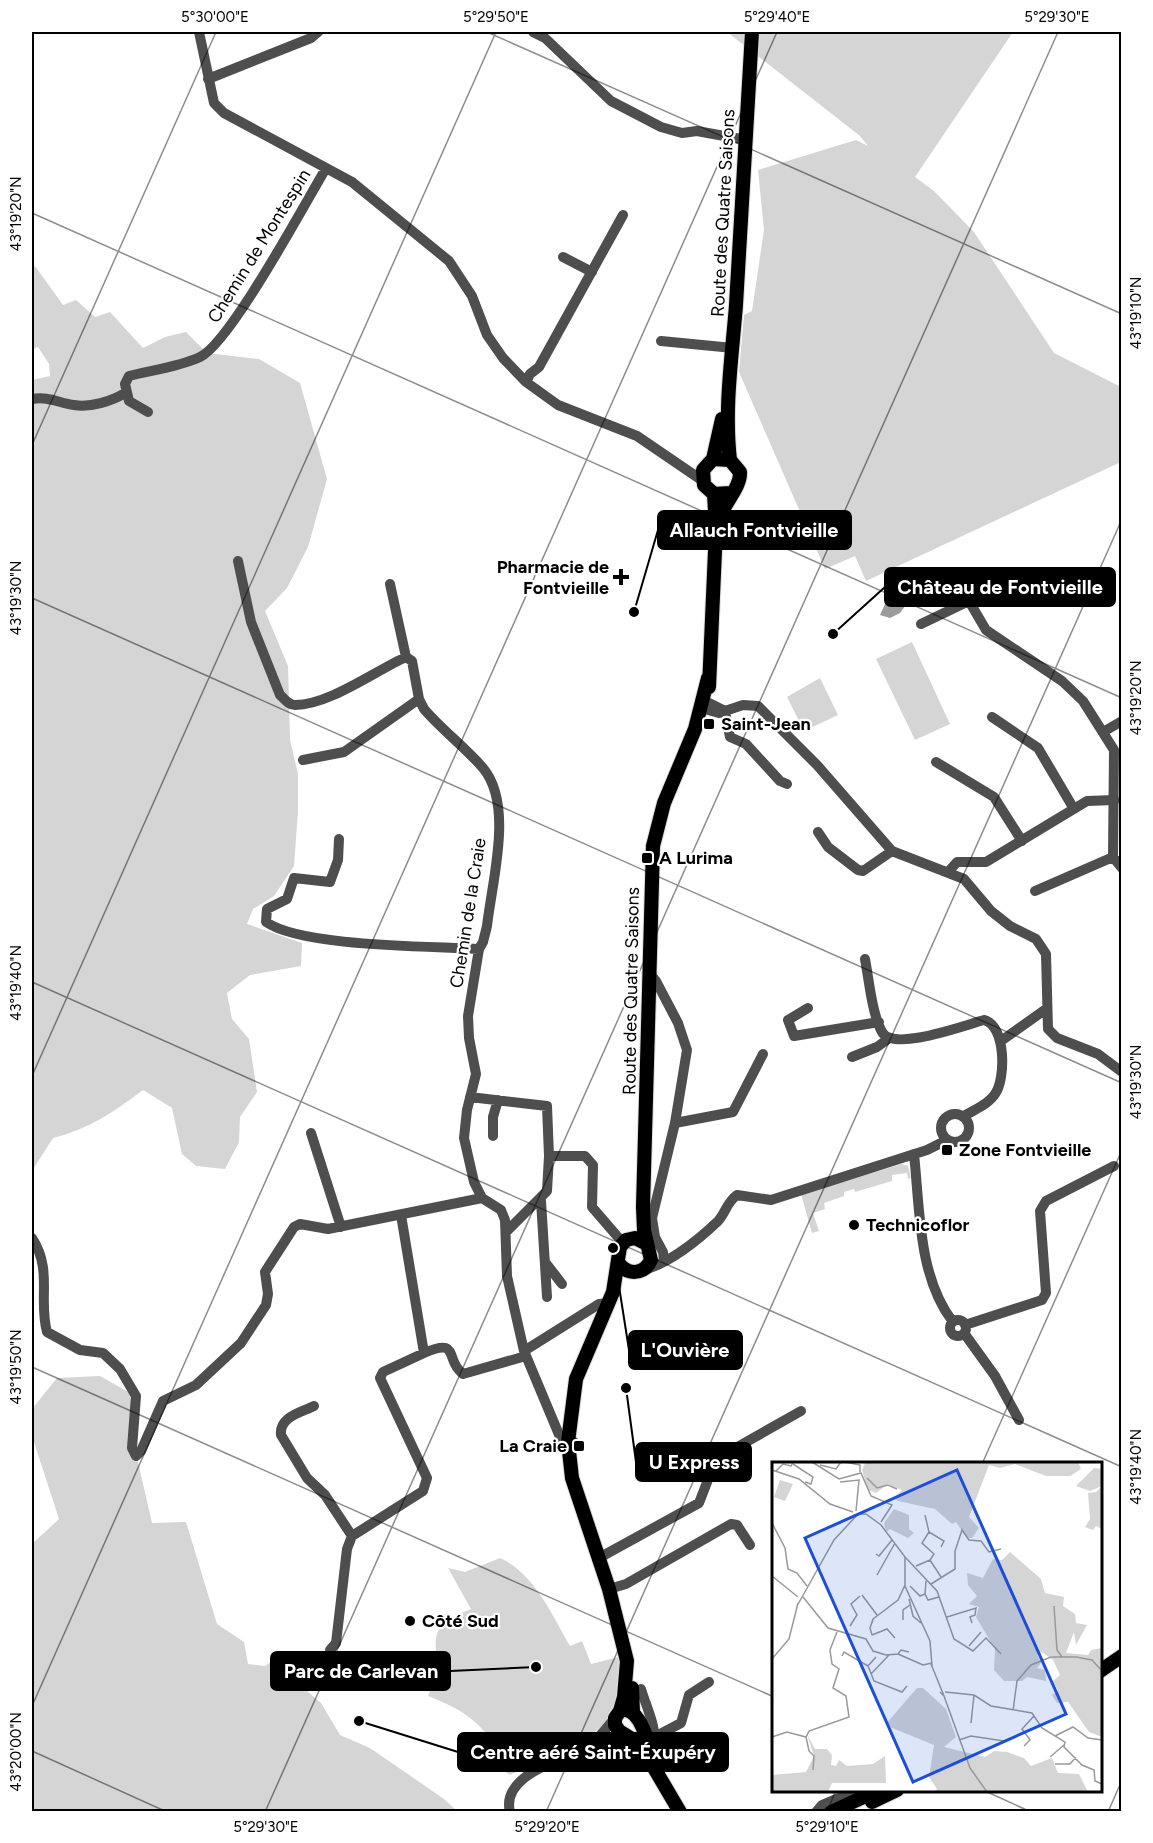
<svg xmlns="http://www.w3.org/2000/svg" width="1153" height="1843" viewBox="0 0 1153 1843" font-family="Figtree,sans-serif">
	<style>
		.green { fill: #d5d5d5 }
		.water { fill: #9c9c9c }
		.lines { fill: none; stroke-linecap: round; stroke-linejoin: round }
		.major-casing { stroke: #dbdbdb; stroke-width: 16 }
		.minor { stroke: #4e4e4e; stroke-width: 10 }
		.major { stroke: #000; stroke-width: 14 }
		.ticks { fill: none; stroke: #000; stroke-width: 1.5; stroke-opacity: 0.45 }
		.poi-dot { fill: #000; stroke: #fff; stroke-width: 2 }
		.labels { text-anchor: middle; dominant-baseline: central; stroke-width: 4.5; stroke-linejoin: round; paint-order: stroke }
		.street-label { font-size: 18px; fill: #000; stroke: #fff }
		.poi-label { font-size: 18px; font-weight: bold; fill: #000; stroke: #fff; text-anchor: start }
		.inset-road { fill: none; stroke: #999; stroke-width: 1.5 }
		.view { fill: #1d4ed8; fill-opacity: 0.15; stroke: #1d4ed8; stroke-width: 3 }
		.inset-edge { fill: none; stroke: #000; stroke-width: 3 }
		.leader { fill: none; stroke: #000; stroke-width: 2 }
		.callout-dot { fill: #000; stroke: #fff; stroke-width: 2 }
		.callout { fill: #000; stroke: #000; stroke-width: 2 }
		.callout-label { font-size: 20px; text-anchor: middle; font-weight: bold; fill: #fff }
		.neatline { fill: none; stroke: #000; stroke-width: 2 }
		.ticks-label { font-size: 15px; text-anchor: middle; fill: #000 }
	</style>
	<rect width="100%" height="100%" fill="#fff"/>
	<!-- green -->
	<path class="green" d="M727,32H1013L915,177L934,191L974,232L1054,353L1121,387V462L866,581L855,556L825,569L739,372L744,315L752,311L764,230L758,170L856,140L868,146L860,136Z
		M35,266L63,305L76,300L95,317L110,312L143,348L165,337L186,332L207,353L259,359L300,383L327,479L308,547L287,588L265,611L288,666L290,740L298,774V811L294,866L274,896L253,909L247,924L302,943L301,966L250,975L227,993L232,1019L249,1039L257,1092L240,1117L239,1142L225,1169L196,1166L182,1154L172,1108L143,1090C114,1112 89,1129 53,1138L32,1171V380L50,376L49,364L38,347L32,349V268Z
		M912,642L950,724L915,740L876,659Z
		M820,678L838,715L804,731L787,697Z
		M902,1164L908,1166L911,1178L908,1179L907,1173L892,1175V1181L855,1192L854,1189L844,1192V1196L824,1203L825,1209L813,1213L819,1231L812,1233L801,1194Z
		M100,1376L130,1393L135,1449L152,1523L186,1522L217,1624L244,1642L248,1664L265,1666L272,1661L321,1703L340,1735L370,1748L444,1799L457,1811L32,1812V1544L59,1519L32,1436V1409L57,1378Z
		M500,1558C534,1573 552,1615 570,1646L582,1641L591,1664L623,1656C623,1667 624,1679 622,1689C614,1739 549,1756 510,1775L483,1758L497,1749C478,1719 461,1709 428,1696L432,1685L442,1676L441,1673L449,1669L446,1659L437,1657C431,1626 445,1620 471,1609L448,1568L465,1572Z"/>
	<!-- water -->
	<path class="water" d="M900,599L906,605L900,613L890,618L880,615L885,604Z"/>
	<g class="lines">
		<defs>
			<path id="major" d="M713,459L722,419
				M730,460C724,408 732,357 736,305C741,214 747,123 752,32
				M719,519C724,503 741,487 740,472L730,460L713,459L703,470L704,485L714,494L730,493
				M709,687L716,528L714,494
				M647,1244L635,1238L626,1240L620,1247L613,1292L576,1379L568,1442L572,1478L609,1589L627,1661L624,1697L620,1711L615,1718V1725L619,1731L640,1744L680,1812
				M618,1262C627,1276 644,1275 651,1260L644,1230L643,1207L653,846L664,803L695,729L708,678
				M1100,1671L1122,1656
				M632,1688L633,1712
				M625,1710C640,1711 646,1738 652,1751
				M872,1802L897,1790
				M831,1812L879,1790"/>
		</defs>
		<!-- major casing -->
		<use href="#major" class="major-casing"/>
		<!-- minor -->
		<path class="minor" d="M199,32L214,103L224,113L352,182L449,261L472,296L487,335L503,358L526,382L558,405L637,436L703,481
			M533,32L545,38L611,101L661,127L682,133L697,131L746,140
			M208,79L311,38L318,32
			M563,257L592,272
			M661,341L733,348
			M526,382L530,374L539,367L623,215
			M32,399C48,396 59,403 74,405C90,408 112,401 125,393
			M148,412L129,401L125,384L129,376C152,370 179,367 200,357C230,343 304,205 325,170
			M238,561L251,622L280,695C285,699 288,705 295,705C329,705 375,671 406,657L412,661L419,699L424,709C442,730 465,747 483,768C514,805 492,881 487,926L483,942L479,949L468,1016L469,1038L476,1074L467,1110L464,1138L474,1182L482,1198L501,1210L505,1220L507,1276L524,1351L560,1437L574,1442
			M390,584L406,657
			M921,624L969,601L986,630L1062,681L1083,701L1114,750L1113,857L1035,891
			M702,704L709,703L725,711
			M701,708L719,713L743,705L758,706L817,765L892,851L964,879L991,911L1010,926L1036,939L1046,954L1048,1029L1057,1038L1098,1054L1122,1072
			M725,711L730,737L746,744L780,781L787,784
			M992,717L1038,748L1074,809
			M1103,732L1122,721
			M303,760L344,752L419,699
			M936,762L994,797L1022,841
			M818,832L828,847L858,870L863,871L892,851
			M339,839L338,860L330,882L294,878L287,899L267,909L266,922C302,947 430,946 479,949
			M1113,857L1122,868
			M948,872L957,862H986L1087,801L1115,800
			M865,959C869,980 872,1014 882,1032C893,1052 965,1025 984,1020C1006,1025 1006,1079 995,1094C989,1104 974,1110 964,1116
			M649,973L656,981L678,1023L687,1050L675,1123L652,1218L655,1237L663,1252L664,1261
			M808,1008L788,1020L794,1036L879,1022
			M1001,1041L1046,1009
			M852,1057L877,1047L888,1039
			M470,1097L547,1106L549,1156
			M941 1128a14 14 0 1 1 28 0a14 14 0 1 1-28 0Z
			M675,1123L733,1112L763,1054
			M311,1133L341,1227
			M493,1136V1117L498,1100
			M914,1154C920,1209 918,1277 953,1322
			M541,1201L547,1297
			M401,1215L424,1353C461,1337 444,1360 463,1374L526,1356
			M506,1232L547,1191L549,1156H585L593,1165L592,1207L623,1243
			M32,1238C53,1270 38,1299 47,1332L80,1350L103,1353L120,1369L136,1396L132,1448L136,1456L141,1451L163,1401L196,1385L241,1343L266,1305L268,1294L265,1272L294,1227L300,1224L328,1229L482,1198
			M545,1262L562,1284
			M644,1270C671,1262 698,1240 718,1221C726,1212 727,1202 737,1195L771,1200L927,1150L947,1140
			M950 1328a8 8 0 1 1 16 0a8 8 0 1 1-16 0Z
			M965,1325L1042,1300L1046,1293L1040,1211L1046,1201L1114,1166
			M964,1333L995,1376L1019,1420
			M524,1351L599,1304L609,1303
			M314,1406C300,1413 279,1417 281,1435L307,1478L325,1495L352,1536
			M597,1559L699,1503L716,1459L801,1411
			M609,1589L626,1584L731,1524L737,1525L750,1545
			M330,1650L336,1643L347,1549L352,1536L423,1491L427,1478L380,1378L383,1372L424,1353
			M641,1689C645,1703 655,1724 654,1737
			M647,1741L681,1723L689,1695L709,1682
			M510,1812C500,1773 568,1759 593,1742C601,1736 608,1726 615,1718
			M816,1812L822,1805L857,1790"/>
		<!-- major -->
		<use href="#major" class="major"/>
	</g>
	<!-- ticks -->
	<path class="ticks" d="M487,32L1122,314M32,213L1122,698M32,445L216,32M32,598L1122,1083M32,982L1122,1467M32,1076L496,32M32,1367L774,1697M982,1464L1122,1150M32,1706L777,32M32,1751L167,1812M983,1790L1031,1812M265,1812L1058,32M546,1812L1122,519M827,1812L836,1790M1108,1812L1122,1780"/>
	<!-- markers -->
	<g class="poi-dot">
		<path d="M618 568h6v6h6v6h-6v6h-6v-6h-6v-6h6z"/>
		<rect x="703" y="718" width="12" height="12" rx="3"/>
		<rect x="641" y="852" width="12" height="12" rx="3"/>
		<rect x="941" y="1144" width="12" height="12" rx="3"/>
		<circle cx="854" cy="1225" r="6"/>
		<rect x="573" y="1440" width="12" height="12" rx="3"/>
		<circle cx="410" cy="1621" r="6"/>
	</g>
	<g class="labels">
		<!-- street labels -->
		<g class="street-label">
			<text transform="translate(723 213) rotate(-87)">Route des Quatre Saisons</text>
			<text transform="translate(259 246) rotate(-58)">Chemin de Montespin</text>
			<text transform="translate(468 913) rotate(-81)">Chemin de la Craie</text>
			<text transform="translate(631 991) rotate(-89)">Route des Quatre Saisons</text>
		</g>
		<!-- poi labels -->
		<g class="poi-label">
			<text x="609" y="567" text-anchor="end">Pharmacie de<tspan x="609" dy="21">Fontvieille</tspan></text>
			<text x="721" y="724">Saint-Jean</text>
			<text x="659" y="858">A Lurima</text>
			<text x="959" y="1150">Zone Fontvieille</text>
			<text x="866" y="1225">Technicoflor</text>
			<text x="567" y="1446" text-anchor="end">La Craie</text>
			<text x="422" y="1621">Côté Sud</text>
		</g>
	</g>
	<!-- overview -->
	<g transform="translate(772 1462)">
		<rect width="330" height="330" fill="#fff"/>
		<path d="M306,0L309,7L298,14H274L243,2L228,6L217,3L197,55L207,66L200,76H195L184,60L180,62L163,47L126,39L122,36L130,28L116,22L104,31L96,28L90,8L93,1H84ZM322,6L330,7V67L324,64L321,68L313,65L318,57L316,31L324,30L330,24L318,29L304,24ZM8,18L21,22L13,39L2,35ZM122,47L137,53V67L142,71L136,76L118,67L114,70L112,61ZM238,90L269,117L273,131L292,135L291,144L303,152L304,161L315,163L304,183L302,170L294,191L316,193L319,188L330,186V275L317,270L296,240L285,241L280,233L286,229L281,219L288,213L281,198L270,190L265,193L269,201L265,206L273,208L274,219L255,215L250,219H232L222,208L223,187L204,155L207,145L197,142L205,134L196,123L195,111L211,116L221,97L230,98ZM145,226H151L174,247L184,275L172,285L213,295L222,289L235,290L252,296L259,304L280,296L286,311L307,312L316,330H162L165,327L157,315L162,283L113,263ZM35,272L43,287H55L60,293L59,303L64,304L67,298L75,304L101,302L113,294L114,321H60L56,330H0V313L34,310L42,294Z" fill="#d5d5d5"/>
		<path class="inset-road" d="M40,0L67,17L89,11L99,34L120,43L109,60M73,0L88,3V10M21,2L41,15L39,22L33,20M48,3L64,7L69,0M0,8L27,17L58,42L81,50M4,9L11,2L19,4L21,0M95,16L105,26L116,23L125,27M68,20L87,18L84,49M153,53L157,70L150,81L162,92L158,98M0,61L13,86L16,107L25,111L35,124M157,70L172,79L169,85M104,92L107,94L120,78M133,95L165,129L182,177L201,189L214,176L229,192M144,104L158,98L169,115M105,113L123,81M0,114L26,135M159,122L183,107V89L190,68L197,78L209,79L217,90L229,87M138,124L148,134L153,132L154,119M153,132L156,138L167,135M90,133L105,153M31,135L56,166L94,177L101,189L114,193L126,192L129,188L137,190M137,137L141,154L149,161M25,144L62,78L86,52H94L109,63L133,95V124L158,179L160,204M282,144L285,188L290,195M175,155L204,146L203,153L198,155L200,161M101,157L126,138L133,123M131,158V148L138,143M78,164L85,153L79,142L88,134M100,173L115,167L123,176M100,173L98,166L101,157L100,161M197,184L209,170M126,192L151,203L160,201M70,194L72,190L96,204M104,195L96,204L102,219L130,230L135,224M0,197L17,177L26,141M159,202L172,234L168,230M99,212L117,193M173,230L202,233L219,244L260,251L270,266L293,280L292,285L310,303L322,308L323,319L330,322M172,234L198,306L215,330M241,249L245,219L259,203L279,195H304L320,198L330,209M199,261L202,233M283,274L301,265L316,276L330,278M0,275L15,270L34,275L37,269L77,255L74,234L61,226L67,207L60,202L58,188L65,170M34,275L37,289L42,294L41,308M187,278L199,274L232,279M252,284L258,278L250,267L262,254M278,295L292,283M283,302H298L304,295"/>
		<path class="view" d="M185,8L294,252L141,320L33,76Z"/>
		<rect width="330" height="330" class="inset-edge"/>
	</g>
	<!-- callouts -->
	<path class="leader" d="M634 612L658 530M833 634L885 587M613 1248L629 1350M626 1388L636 1462M536 1667L450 1671M359 1721L458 1752"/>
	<g class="callout-dot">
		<circle cx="634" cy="612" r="6"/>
		<circle cx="833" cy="634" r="6"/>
		<circle cx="613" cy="1248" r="6"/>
		<circle cx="626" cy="1388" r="6"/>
		<circle cx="536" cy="1667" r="6"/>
		<circle cx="359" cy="1721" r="6"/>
	</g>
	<g class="callout">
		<rect x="658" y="511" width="193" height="38" rx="6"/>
		<rect x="885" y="568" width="230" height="38" rx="6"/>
		<rect x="629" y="1331" width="113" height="38" rx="6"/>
		<rect x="636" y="1443" width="115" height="38" rx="6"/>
		<rect x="271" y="1652" width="179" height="38" rx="6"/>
		<rect x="458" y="1733" width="270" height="38" rx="6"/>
	</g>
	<g class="callout-label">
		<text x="754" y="537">Allauch Fontvieille</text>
		<text x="1000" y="594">Château de Fontvieille</text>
		<text x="685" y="1357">L'Ouvière</text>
		<text x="694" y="1469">U Express</text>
		<text x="361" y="1678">Parc de Carlevan</text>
		<text x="593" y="1759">Centre aéré Saint-Éxupéry</text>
	</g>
	<!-- border -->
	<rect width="1153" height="1843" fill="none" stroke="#ffffff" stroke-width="66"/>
	<rect x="33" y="33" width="1087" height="1777" class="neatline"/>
	<g class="ticks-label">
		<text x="215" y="22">5°30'00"E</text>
		<text x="496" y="22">5°29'50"E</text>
		<text x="777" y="22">5°29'40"E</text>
		<text x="1057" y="22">5°29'30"E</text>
		<text transform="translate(16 214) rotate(-90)" y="5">43°19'20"N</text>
		<text transform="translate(1136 313) rotate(-90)" y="5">43°19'10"N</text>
		<text transform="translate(16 598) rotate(-90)" y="5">43°19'30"N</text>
		<text transform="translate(1136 698) rotate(-90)" y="5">43°19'20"N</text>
		<text transform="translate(16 983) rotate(-90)" y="5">43°19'40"N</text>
		<text transform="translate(1136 1082) rotate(-90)" y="5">43°19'30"N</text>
		<text transform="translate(16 1367) rotate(-90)" y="5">43°19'50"N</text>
		<text transform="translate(1136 1467) rotate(-90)" y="5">43°19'40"N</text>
		<text transform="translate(16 1752) rotate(-90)" y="5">43°20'00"N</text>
		<text x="266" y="1832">5°29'30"E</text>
		<text x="547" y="1832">5°29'20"E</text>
		<text x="827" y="1832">5°29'10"E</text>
	</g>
</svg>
